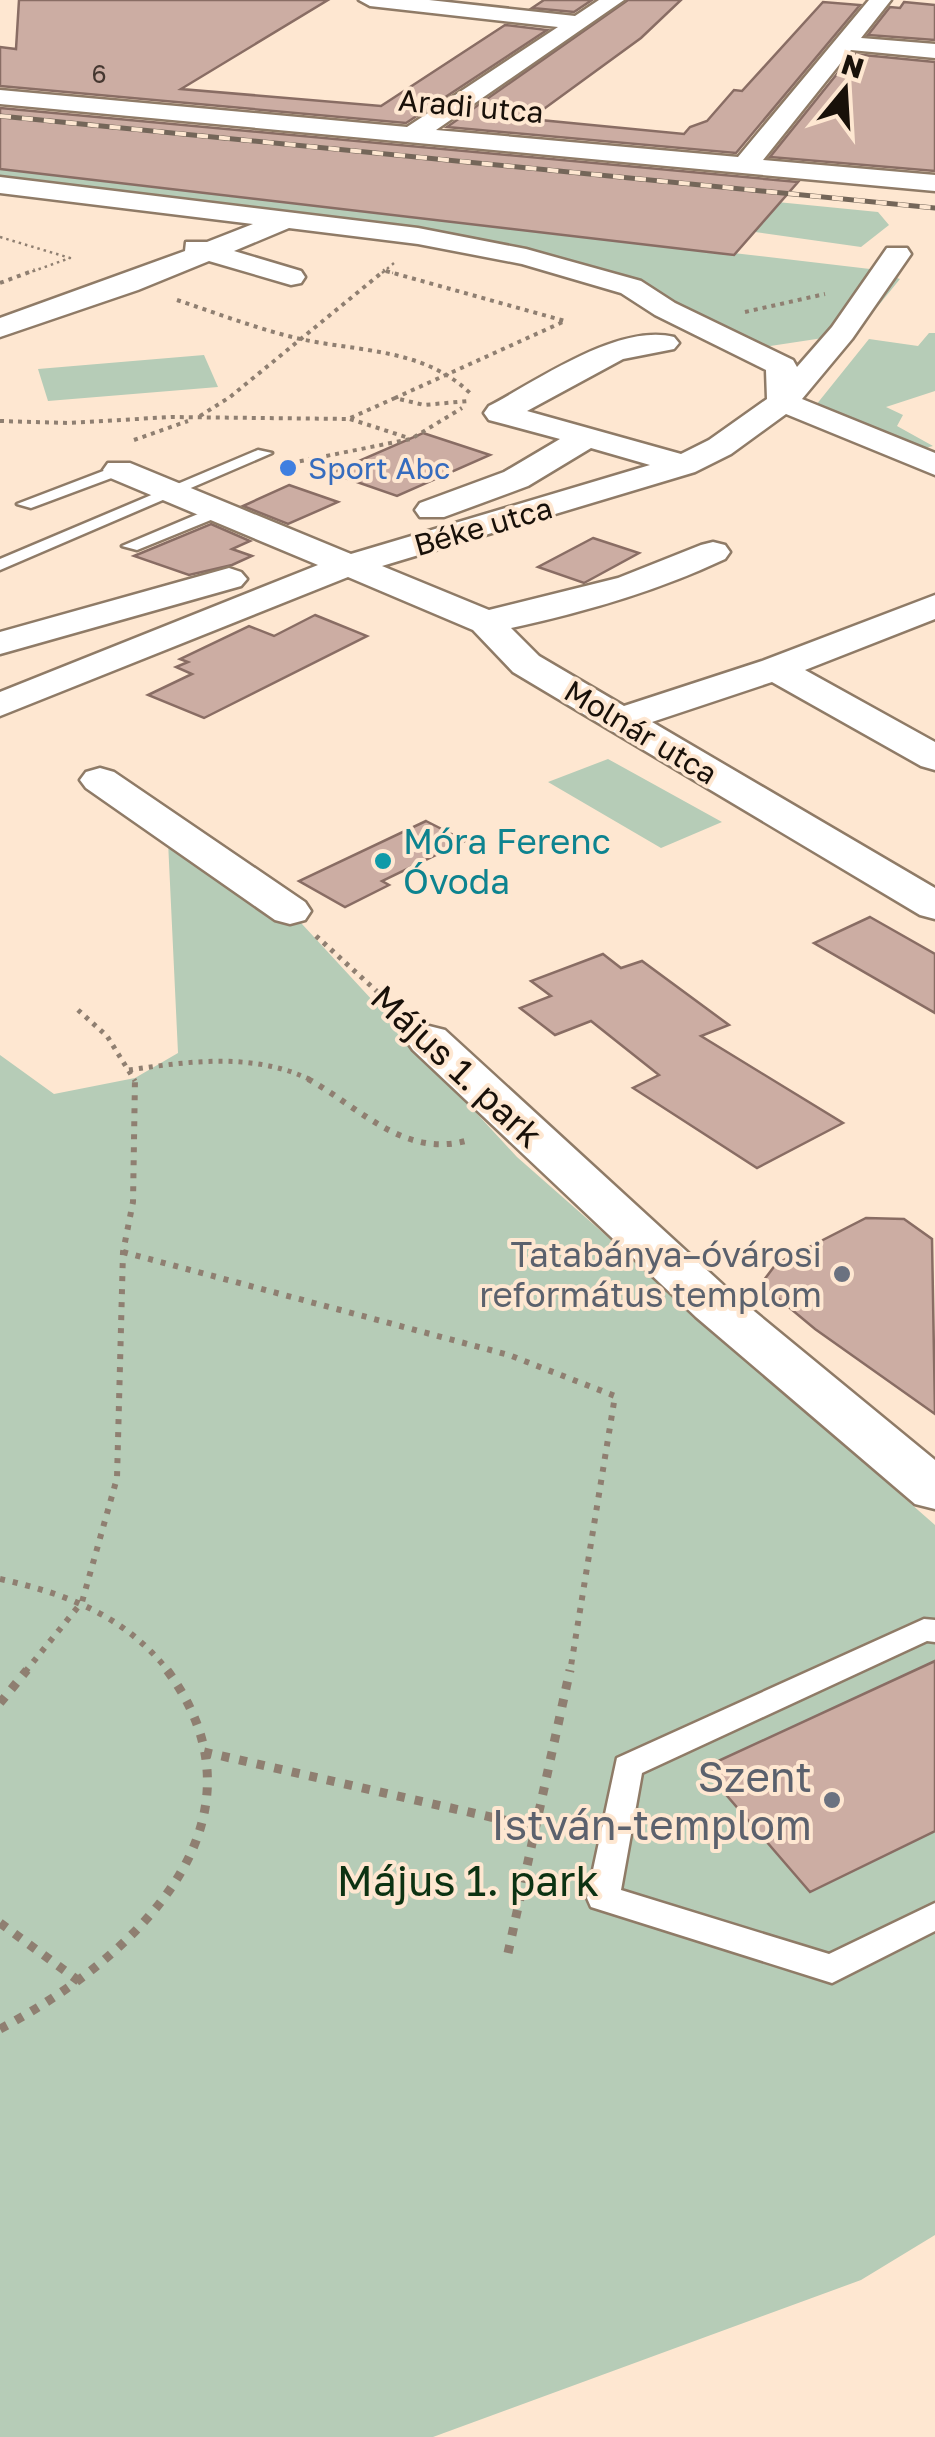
<svg xmlns="http://www.w3.org/2000/svg" width="935" height="2437" viewBox="0 0 935 2437" font-family="'Golos Text',sans-serif">
	<style>
		.green { fill: #b6ccb7 }
		.building { fill: #ccada3; stroke: #896d64; stroke-width: 2.5 }
		.lines { fill: none; stroke-linecap: round; stroke-linejoin: round }
		.lane-casing { stroke: #8f7b67; stroke-width: 5 }
		.street-casing { stroke: #8f7b67; stroke-width: 5 }
		.path-far4 { stroke: #8f7f71; stroke-width: 2.5; stroke-dasharray: 2.5 4; stroke-linecap: butt }
		.path-far3 { stroke: #8f7f71; stroke-width: 4; stroke-dasharray: 4 5; stroke-linecap: butt }
		.path-far2 { stroke: #8f7f71; stroke-width: 5; stroke-dasharray: 4 6; stroke-linecap: butt }
		.path-far1 { stroke: #8f7f71; stroke-width: 6; stroke-dasharray: 5 8; stroke-linecap: butt }
		.path { stroke: #8f7f71; stroke-width: 9; stroke-dasharray: 8 10; stroke-linecap: butt }
		.lane { fill: #fff; fill-rule: evenodd }
		.street { fill: #fff; fill-rule: evenodd }
		.rail-casing { stroke: #746659; stroke-width: 5 }
		.rail { stroke: #fee7d1; stroke-width: 4; stroke-dasharray: 11; stroke-linecap: butt }
		.shop-dot { fill: #3f7fe0; stroke: #fee7d1; stroke-width: 4 }
		.culture-dot { fill: #0f9aa8; stroke: #fee7d1; stroke-width: 4 }
		.worship-dot { fill: #6b7280; stroke: #fee7d1; stroke-width: 4 }
		.labels { text-anchor: middle; dominant-baseline: central; stroke-width: 8; stroke-linejoin: round; paint-order: stroke }
		.far-number-label { font-size: 25px; fill: #453730 }
		.far-street-label { font-size: 30px; fill: #181009; stroke: #fee7d1 }
		.far-shop-label { font-size: 30px; fill: #366cbe; stroke: #fee7d1; text-anchor: start }
		.culture-label { font-size: 35px; fill: #0d838f; stroke: #fee7d1; text-anchor: start }
		.street-label { font-size: 35px; fill: #181009; stroke: #fee7d1 }
		.worship-label { font-size: 35px; fill: #5b616d; stroke: #fee7d1; text-anchor: end }
		.near-worship-label { font-size: 42px; fill: #5b616d; stroke: #fee7d1; text-anchor: end }
		.near-park-label { font-size: 42px; fill: #0c3212; stroke: #fee7d1 }
	</style>
	<rect width="100%" height="100%" fill="#fee7d1"/>
	<!-- green -->
	<path class="green" d="M0,125L878,212L889,225L861,247Z
		M0,167L870,269L900,279L856,333L750,349L665,309L526,256L0,188Z
		M929,333H935V391L886,407L903,415L897,426L933,446L906,453L816,405L869,339L918,346Z
		M204,355L218,387L48,401L38,369Z
		M608,759L722,822L661,848L548,782Z
		M167,820L290,911L517,1157L935,1525V2235L861,2280L433,2437H0V1055L54,1094L135,1078L178,1053Z"/>
	<!-- building -->
	<path class="building" d="M19,0H328L181,89L381,106L505,25L547,30L406,123L0,86V47L16,49Z
		M544,0H592L574,12L532,8Z
		M628,0H681L641,38L530,119L684,134L690,127L707,121L734,90L742,91L823,2L860,5L736,153L447,127Z
		M904,2L935,5V40L868,35L890,7L900,8Z
		M853,54L935,62V171L770,157Z
		M0,108L798,182L734,255L0,169Z
		M423,433L490,455L397,496L331,473Z
		M289,485L338,502L288,524L243,506Z
		M211,524L250,541L232,549L252,556L232,565L189,575L134,556Z
		M593,538L639,553L584,583L538,567Z
		M315,615L367,636L204,718L148,695L192,674L176,667L188,662L180,659L249,626L274,636Z
		M426,821L465,841L382,881L389,885L345,907L299,881Z
		M870,917L935,954V1013L814,943Z
		M603,954L621,968L642,961L729,1025L701,1036L843,1123L757,1168L633,1088L659,1075L591,1021L555,1035L520,1008L551,996L531,981Z
		M866,1218L904,1219L932,1239L935,1414L815,1329L761,1284L776,1264Z
		M935,1661V1831L810,1892L703,1768Z"/>
	<g class="lines">
		<defs>
			<path id="lane" d="M258,450L272,453L0,570V559Z
				M119,465L127,470L125,473L31,508L17,504Z
				M217,506L225,511L223,515L137,550L122,546Z
				M924,1619L935,1620V1642L927,1641L642,1773L621,1890L829,1954L935,1903V1931L832,1983L591,1907L587,1898L617,1758Z"/>
			<path id="street" d="M359,0H429L575,16L599,0H624L436,130L738,157L869,0H891L861,38L935,44V58L851,50L763,160L935,175V191L0,104V90L407,127L558,27L370,6Z
				M0,177L418,228L526,249L641,281L675,303L793,360L797,367L832,327L887,248H907L911,254L852,339L802,399L935,453V475L786,414L731,454L695,472L382,566L489,610L618,578L701,545L713,542L725,545L730,552L725,559C657,591 585,612 511,628L539,656L624,706L762,661L935,595V619L805,670L935,742V770L921,766L772,682L652,722L935,888V919L920,915L513,672L473,630L348,577L0,716V692L318,565L108,477L103,470L108,463H130L351,554L650,465L591,448L528,486L444,517H420L415,510L420,503L504,472L560,439L489,420L484,413L489,406C537,381 618,323 674,337L679,343L674,349L623,359L527,411L681,454L709,440L767,399L766,370L655,315L621,293L522,264L418,244L289,228L234,251L301,271L305,277L301,283L291,285L209,261L138,290L0,337V318L185,251L186,242H207L253,224L0,193Z
				M229,568L241,572L247,579L241,586L0,654V632Z
				M100,768L114,772L305,902L311,911L305,920L290,924L275,920L86,788L80,780L86,772Z
				M429,1026L445,1030L732,1293L935,1460V1509L915,1504L696,1317L413,1050L406,1040L413,1030Z"/>
		</defs>
		<!-- lane casing -->
		<use href="#lane" class="lane-casing"/>
		<!-- street casing -->
		<use href="#street" class="street-casing"/>
		<!-- path-far4 -->
		<path class="path-far4" d="M0,237L70,258L28,273
			M386,271L393,273
			M382,273L394,263"/>
		<!-- path-far3 -->
		<path class="path-far3" d="M386,271L565,321L395,398
			M0,283L35,270
			M177,300C216,313 255,328 296,338C356,352 422,347 470,393
			M745,312L825,294
			M200,416L230,397L385,270
			M350,419L409,438
			M0,421L69,423L171,417L348,419L395,398L424,405L468,401
			M134,440L188,421
			M291,463L411,439L462,408"/>
		<!-- path-far2 -->
		<path class="path-far2" d="M316,936L403,1015
			M78,1010L107,1036L135,1081
			M129,1070C191,1061 255,1052 313,1081"/>
		<!-- path-far1 -->
		<path class="path-far1" d="M308,1079C362,1109 407,1161 472,1139
			M123,1252L509,1355L615,1396L570,1672
			M0,1579C68,1594 125,1616 169,1672
			M25,1672L82,1602L117,1478L123,1252L133,1202L135,1079"/>
		<!-- path -->
		<path class="path" d="M0,1703L27,1670
			M204,1752L539,1828
			M0,1923L83,1984
			M508,1953L570,1670
			M0,2029C131,1960 281,1824 167,1670"/>
		<!-- lane -->
		<use href="#lane" class="lane"/>
		<!-- street -->
		<use href="#street" class="street"/>
		<defs>
			<path id="rail" d="M0,116L935,208"/>
		</defs>
		<!-- rail casing -->
		<use href="#rail" class="rail-casing"/>
		<!-- rail -->
		<use href="#rail" class="rail"/>
	</g>
	<!-- markers -->
	<circle class="shop-dot" cx="288" cy="468" r="10"/>
	<circle class="culture-dot" cx="383" cy="861" r="10"/>
	<g class="worship-dot">
		<circle cx="842" cy="1274" r="10"/>
		<circle cx="832" cy="1800" r="10"/>
	</g>
	<g class="labels">
		<!-- far-number labels -->
		<g class="far-number-label">
			<text x="99" y="73">6</text>
		</g>
		<!-- far-street labels -->
		<g class="far-street-label">
			<text transform="translate(471 106) rotate(5)">Aradi utca</text>
			<text transform="translate(483 526) rotate(-16)">Béke utca</text>
			<text transform="translate(641 732) rotate(31)">Molnár utca</text>
		</g>
		<!-- far-shop labels -->
		<g class="far-shop-label">
			<text x="308" y="468">Sport Abc</text>
		</g>
		<!-- culture labels -->
		<g class="culture-label">
			<text x="403" y="841">Móra Ferenc<tspan x="403" dy="40">Óvoda</tspan></text>
		</g>
		<!-- street labels -->
		<g class="street-label">
			<text transform="translate(457 1066) rotate(43)">Május 1. park</text>
		</g>
		<!-- worship labels -->
		<g class="worship-label">
			<text x="822" y="1254">Tatabánya–óvárosi<tspan x="822" dy="40">református templom</tspan></text>
		</g>
		<!-- near-worship labels -->
		<g class="near-worship-label">
			<text x="812" y="1776">Szent<tspan x="812" dy="48">István-templom</tspan></text>
		</g>
		<!-- near-park labels -->
		<g class="near-park-label">
			<text x="468" y="1880">Május 1. park</text>
		</g>
	</g>
	<!-- north arrow -->
	<g transform="translate(845 90) rotate(18)" stroke="#fee7d1" stroke-width="8" paint-order="stroke">
	<path d="M0-8L18 38L0 25L-18 38Z" fill="#181009"/>
	<text y="-15" font-size="28" font-weight="bold" text-anchor="middle" fill="#181009">N</text>
	</g>
</svg>
